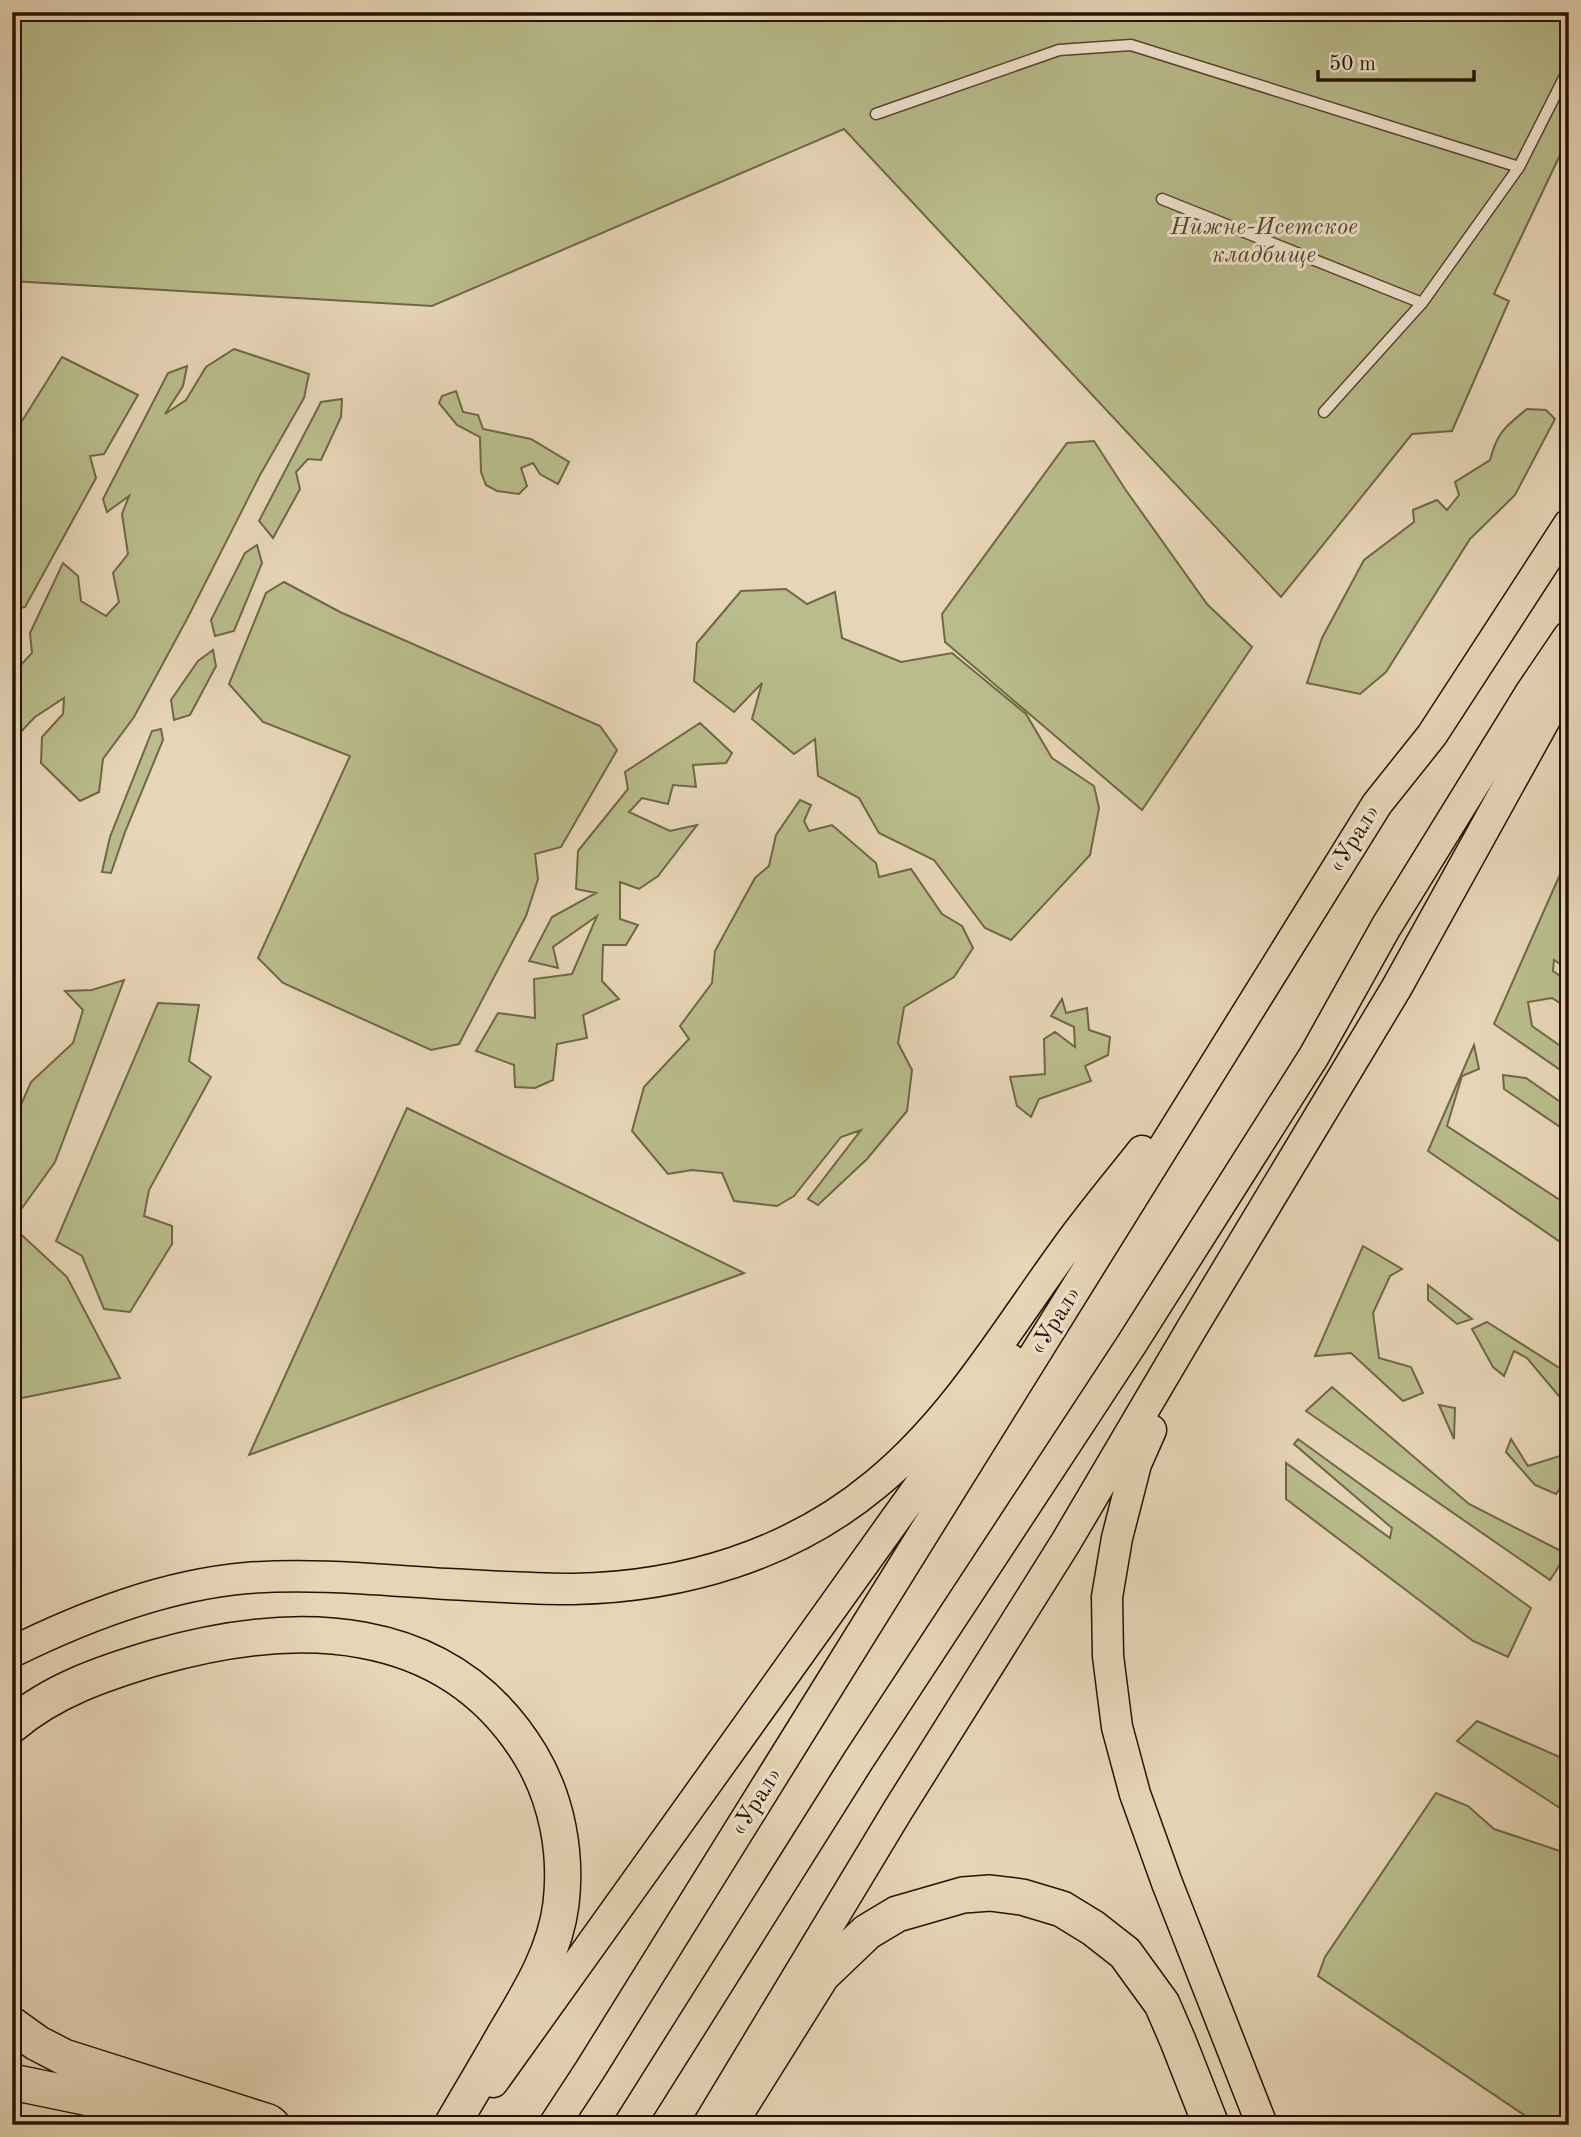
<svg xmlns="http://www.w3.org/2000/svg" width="1581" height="2137" viewBox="0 0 1581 2137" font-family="'Old Standard TT',serif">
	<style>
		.green { fill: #b9bc8c; stroke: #706746; stroke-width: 2 }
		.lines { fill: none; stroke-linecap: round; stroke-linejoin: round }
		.lane-casing { stroke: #57432e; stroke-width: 13 }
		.primary-casing { stroke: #271200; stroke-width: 33 }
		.highway-casing { stroke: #271200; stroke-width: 38 }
		.lane { stroke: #efe4d0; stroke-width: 10 }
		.primary { stroke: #e6d5b7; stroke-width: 30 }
		.highway { stroke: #e6d5b7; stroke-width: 35 }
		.labels { text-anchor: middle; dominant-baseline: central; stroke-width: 6; stroke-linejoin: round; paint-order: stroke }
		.park-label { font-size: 24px; font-style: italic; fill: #53452a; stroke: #efe4d0 }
		.street-label { font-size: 24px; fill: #271200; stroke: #efe4d0 }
	</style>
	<rect width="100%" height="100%" fill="#e6d5b7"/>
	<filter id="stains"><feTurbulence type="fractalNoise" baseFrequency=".00286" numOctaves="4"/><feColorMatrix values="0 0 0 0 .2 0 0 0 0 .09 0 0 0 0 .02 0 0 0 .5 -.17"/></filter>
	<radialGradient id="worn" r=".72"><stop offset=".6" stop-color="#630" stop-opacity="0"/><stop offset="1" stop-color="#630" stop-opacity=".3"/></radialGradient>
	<!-- green -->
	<path class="green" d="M12,12H1569V136L1494,294L1509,301L1452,431L1412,434L1281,597L844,129L432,306L12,281Z
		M234,349L309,374L304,398L260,475L187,619L134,717L103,759L99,792L80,801L41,763L42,737L63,714L64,698L35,717L12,741V679L17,669L32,653L30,633L63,563L78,576L81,601L106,616L119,602L113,573L128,554L122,514L129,496L107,512L103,499L168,373L187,366L183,386L165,414L186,400L206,367Z
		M62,357L138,395L104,454L90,456L96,478L25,607L12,609V437Z
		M456,391L463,412L478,415L483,429L531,439L569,462L558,484L540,474L533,463L521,468L527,486L519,494L497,491L486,485L481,472L480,437L457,425L439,403L442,396Z
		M342,399L341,417L321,460L308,459L296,472L300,489L273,538L259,521L321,402Z
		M1527,409L1546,410L1555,419L1515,495L1470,539L1386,672L1360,694L1307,683L1322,638L1364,560L1414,522L1413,510L1437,500L1447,510L1459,495L1455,482L1490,460C1497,432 1506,426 1527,409Z
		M1094,441L1125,489L1207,604L1252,647L1142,810L945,642L942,614L1067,443Z
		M257,545L262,563L234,631L215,636L211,620L245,553Z
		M284,582L340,612L600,726L617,750L561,847L535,854L538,879L526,916L459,1044L431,1050L283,983L258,958L350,756L263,722L229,684L266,593Z
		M786,589L807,604L835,592L842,638L901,662L952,653L1026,714L1052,758L1094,786L1099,808L1090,855L1011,940L985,928L934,860L879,833L859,798L818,776L815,739L794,754L752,719L762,683L734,712L694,681L697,643L741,591Z
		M213,650L216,666L190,715L174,720L171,700L198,661Z
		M700,723L732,753L726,763L693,765L696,787L673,785L668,804L642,798L629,812L670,831L697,825L658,876L639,889L620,882V919L638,925L626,945H603L602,981L619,999L583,1015L587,1038L557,1044L553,1080L535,1088L515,1087L514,1065L476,1051L498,1013L535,1018L534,979L572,974L597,916L553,947L558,968L529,961L552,917L596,893L576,889L578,851L628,789L625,772Z
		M161,729L163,740L125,832L111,873L102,872L110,837L152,731Z
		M800,800L811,805L804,821L809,831L832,825L876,863L879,877L911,869L942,914L962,926L973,948L954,977L904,1007L898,1043L912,1070L907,1111L867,1159L818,1205L808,1199L861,1130L841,1137L794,1196L777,1206L734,1201L722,1173L692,1170L668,1174L632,1131L644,1087L689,1039L680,1026L712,983L715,951L755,878L769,866L776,835Z
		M1569,854V970L1554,960L1553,971L1569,982V1009L1552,998L1528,1002L1532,1026L1569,1052V1076L1494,1024Z
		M124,980L55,1162L12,1222V1125L31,1082L73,1043L83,1010L65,991L92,990Z
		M1062,999L1066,1013L1087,1008L1089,1030L1110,1037L1108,1055L1085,1066L1091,1081L1039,1099L1031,1117L1017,1106L1010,1077L1045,1074L1044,1039L1055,1032L1075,1047L1074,1027L1051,1016Z
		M158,1003L199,1005L189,1061L211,1077L149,1190L144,1216L172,1226V1244L130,1312L104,1309L82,1256L56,1241Z
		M1474,1045L1479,1069L1462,1076L1447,1126L1569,1206V1248L1428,1151Z
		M1503,1075L1526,1078L1569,1108V1133L1504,1089Z
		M407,1108L744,1273L249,1455Z
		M12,1226L67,1277L120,1378L12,1400Z
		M1363,1246L1402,1269L1390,1276L1373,1313L1379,1358L1411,1367L1423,1393L1403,1401L1351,1353L1315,1356Z
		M1428,1285L1472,1319L1457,1324L1428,1300Z
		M1487,1322L1569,1374V1408L1527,1358L1514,1351L1504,1376L1493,1367L1472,1329Z
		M1332,1387L1469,1504L1567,1554L1550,1580L1306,1411Z
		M1439,1405L1455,1408L1454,1439Z
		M1298,1439L1531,1608L1508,1657L1473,1641L1286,1499V1463L1390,1538L1392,1528L1294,1444Z
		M1511,1439L1528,1466L1566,1454V1480L1556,1494L1535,1485L1506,1452Z
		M1477,1721L1562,1758L1569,1770V1814L1457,1741Z
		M1436,1793L1468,1806L1494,1829L1569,1854V2125H1539L1318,1976L1325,1957Z"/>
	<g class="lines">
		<defs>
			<path id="lane" d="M876,114L1059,50L1131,45L1519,167
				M1162,199L1422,303
				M1324,412L1422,303L1519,167L1569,68"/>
			<path id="primary" d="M1151,1430L1136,1464L1117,1538L1107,1597L1108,1656L1117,1727L1135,1794L1167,1883L1262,2125
				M12,1652C85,1616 165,1585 247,1578C313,1573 380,1580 447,1584C488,1586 531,1589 573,1589C683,1587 791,1555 876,1484C954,1420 1005,1332 1064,1251C1088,1217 1116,1184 1142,1151
				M493,2082L1010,1359
				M554,2125L590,2070L1377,804L1432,735L1569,524
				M629,2125L858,1761L1131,1345L1314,1056L1386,927L1531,692L1569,636
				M708,2125L898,1810L1066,1542L1192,1328L1397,987L1569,676"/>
			<path id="highway" d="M12,1725C53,1690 104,1673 154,1658C293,1618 448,1618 531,1756C557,1800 567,1853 561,1904C555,1952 530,1992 505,2034C488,2064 470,2094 452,2125
				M12,2025L37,2043L64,2057L268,2122L272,2125
				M12,2082L167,2114L196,2123
				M728,2125L822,1975L867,1932L897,1914L963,1895L990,1893L1022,1897L1062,1909L1093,1928L1125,1953L1162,2004L1178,2041L1211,2125"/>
		</defs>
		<!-- lane casing -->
		<use href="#lane" class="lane-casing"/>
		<!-- primary casing -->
		<use href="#primary" class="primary-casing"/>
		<!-- highway casing -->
		<use href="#highway" class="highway-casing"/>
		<!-- lane -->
		<use href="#lane" class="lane"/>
		<!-- primary -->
		<use href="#primary" class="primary"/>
		<!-- highway -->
		<use href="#highway" class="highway"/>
	</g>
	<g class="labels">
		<!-- park labels -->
		<g class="park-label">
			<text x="1264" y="228">Нижне-Исетское<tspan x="1264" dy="28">кладбище</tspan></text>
		</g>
		<!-- street labels -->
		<g class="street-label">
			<text transform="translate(1355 839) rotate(-58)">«Урал»</text>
			<text transform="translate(1056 1321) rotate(-58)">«Урал»</text>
			<text transform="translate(757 1802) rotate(-58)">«Урал»</text>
		</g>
	</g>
	<!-- margin -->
	<rect width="1581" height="2137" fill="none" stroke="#e6d5b7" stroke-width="42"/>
	<rect x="14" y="14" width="1553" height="2109" fill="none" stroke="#271200" stroke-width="3.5"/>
	<rect x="21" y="21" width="1539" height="2095" fill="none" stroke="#271200" stroke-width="2"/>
	<!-- scale -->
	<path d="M1318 70v10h156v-10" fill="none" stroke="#271200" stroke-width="3.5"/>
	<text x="1329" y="70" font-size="21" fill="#271200" stroke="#efe4d0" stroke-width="5" paint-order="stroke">50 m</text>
	<rect width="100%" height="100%" filter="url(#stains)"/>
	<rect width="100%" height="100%" fill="url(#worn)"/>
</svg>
